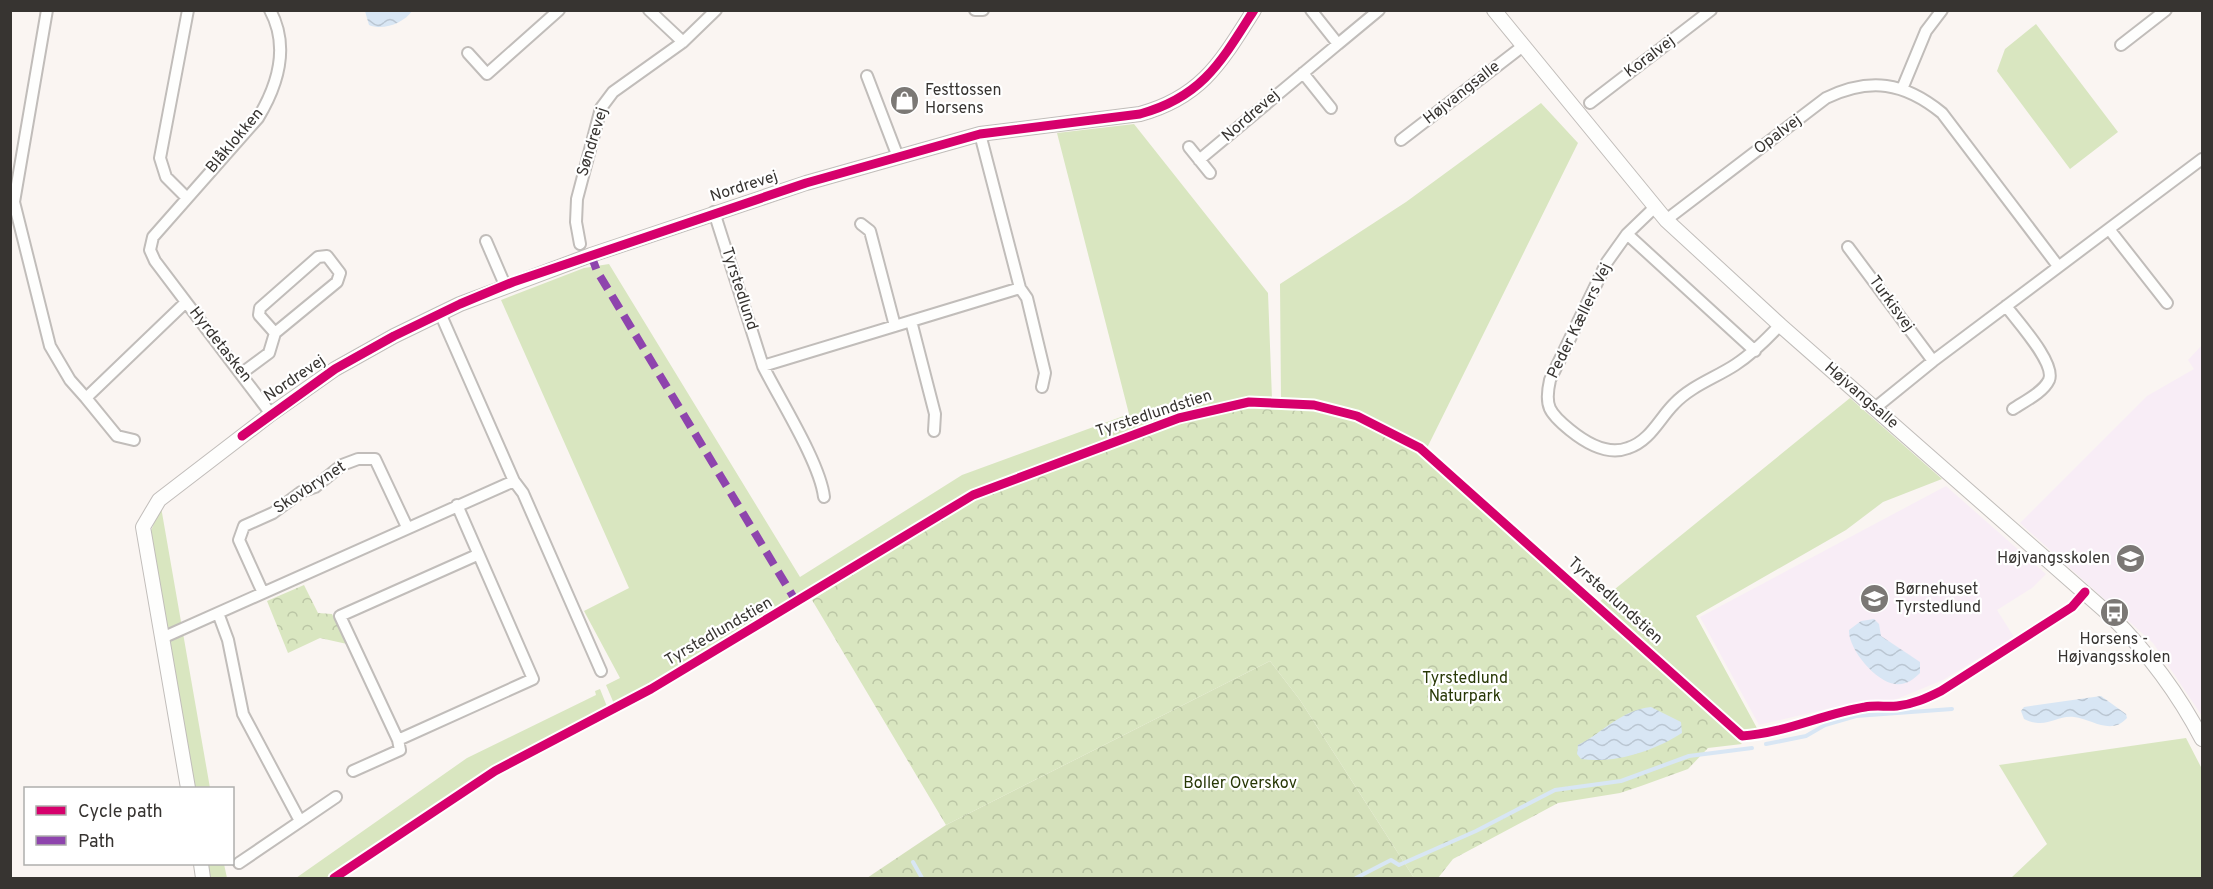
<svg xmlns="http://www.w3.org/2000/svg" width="2213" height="889" viewBox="0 0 2213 889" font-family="Overpass,sans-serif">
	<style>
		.education { fill: #f8edf6 }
		.grass { fill: #d9e6c0 }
		.forest { fill: url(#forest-crowns) }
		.park { fill: url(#park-crowns) }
		.water { fill: url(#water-waves) }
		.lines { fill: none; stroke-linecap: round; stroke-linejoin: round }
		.stream { stroke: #d8e6f4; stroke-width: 4 }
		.minor-casing { stroke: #c1bdba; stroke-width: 14 }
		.tertiary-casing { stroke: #c1bdba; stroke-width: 16 }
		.minor { stroke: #fefefd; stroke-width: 10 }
		.tertiary { stroke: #fefefd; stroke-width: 14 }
		.quiet { stroke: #8e44ad; stroke-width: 8; stroke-dasharray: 15 8; stroke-linecap: butt }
		.cycleway-casing { stroke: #fff; stroke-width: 13 }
		.cycleway { stroke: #d6006c; stroke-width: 9 }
		.labels { text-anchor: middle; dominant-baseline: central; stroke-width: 4.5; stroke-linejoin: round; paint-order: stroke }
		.street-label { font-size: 16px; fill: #373431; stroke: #fff }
		.poi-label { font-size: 16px; fill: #373431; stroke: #fff; text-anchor: start }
		.park-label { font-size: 16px; fill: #283806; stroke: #fff }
	</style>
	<defs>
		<pattern id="forest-crowns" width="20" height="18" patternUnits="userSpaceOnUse" patternTransform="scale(1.5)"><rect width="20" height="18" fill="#d5e1bb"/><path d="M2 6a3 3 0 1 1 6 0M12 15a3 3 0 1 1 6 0" fill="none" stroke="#b7c2a1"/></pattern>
		<pattern id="park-crowns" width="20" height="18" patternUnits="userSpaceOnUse" patternTransform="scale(1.5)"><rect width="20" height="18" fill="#d9e6c0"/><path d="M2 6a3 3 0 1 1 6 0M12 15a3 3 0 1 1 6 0" fill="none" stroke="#bbc6a5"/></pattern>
		<pattern id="water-waves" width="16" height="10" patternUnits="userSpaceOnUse" patternTransform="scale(1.5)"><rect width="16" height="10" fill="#d8e6f4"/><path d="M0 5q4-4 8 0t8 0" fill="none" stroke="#bac6d2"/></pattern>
	</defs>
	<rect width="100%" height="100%" fill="#faf5f2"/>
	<!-- education -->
	<path class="education" d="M2202,345V716L2153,643L2020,523L2147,396L2194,369L2188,360Z
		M1946,486L2046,574L2032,588L1997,610L2014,637L1943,680L1892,701L1831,708L1759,725L1700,617Z"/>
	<!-- grass -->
	<path class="grass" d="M2036,24L2118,132L2070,169L1997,71L2005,49Z
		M1541,103L1578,143L1427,448C1381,421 1335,403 1281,399L1280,284L1406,202Z
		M1134,124L1268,293L1272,399L1219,404L1179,415L972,493L793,603L615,706L606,685L620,678L584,611L629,588L501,300L584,268L609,264L800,577L962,475L1129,414L1057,133Z
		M1850,398L1942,479L1883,502L1846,530L1696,616L1758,730L1755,734H1744L1599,602Z
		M161,507L210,788H193L150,533Z
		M600,689L608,709L494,768L331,878H296L467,758L596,695L595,691Z
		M2186,738L2202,769V878H2011L2047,844L1999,765Z
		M206,864H224L227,878H209Z"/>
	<!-- forest -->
	<path class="forest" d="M1270,661L1300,700L1414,878H867L946,825Z"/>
	<!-- park -->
	<path class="park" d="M1272,405C1285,407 1297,406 1310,408C1359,416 1401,440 1440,469L1742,744L1708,748L1688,769L1641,786L1620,793L1558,803L1453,859L1438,878H1414L1300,700L1270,661L946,825L812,600L974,500L1170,425L1230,408Z
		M304,585L318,613L332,614L347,644L320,638L288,653L267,601Z"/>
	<!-- water -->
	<path class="water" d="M365,11V10L412,11C404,23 383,31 369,25Z
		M1874,619L1879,624L1881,636L1920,662V673C1914,679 1905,686 1895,684C1876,682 1848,649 1849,630L1861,621Z
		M2101,696L2126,714L2127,718C2111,736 2092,719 2074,717C2055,715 2047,730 2024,719L2021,711L2024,707Z
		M1651,707L1681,722L1682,733C1654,751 1615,764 1581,759L1577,754L1578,745C1604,732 1621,710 1651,707Z"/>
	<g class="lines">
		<!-- stream -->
		<path class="stream" d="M1766,744L1806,736L1825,725L1856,716L1952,709
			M913,862L922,878
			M1356,878L1391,860L1399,865L1476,831L1555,790L1621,781L1689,756L1752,748"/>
		<defs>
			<path id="minor" d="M47,10L14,202L50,346L70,380L86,398
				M649,10L683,42
				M975,10H983
				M1311,10L1338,44L1379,10
				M2121,45L2166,10
				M468,53L487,74L559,10
				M1303,73L1331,108
				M867,76L898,157
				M1902,89L1926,31L1942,10
				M1590,103L1711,10
				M1401,140L1523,46
				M1189,147L1210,173
				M1199,160L1338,44
				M187,198L166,177L160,158L188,10
				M1654,208L1627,234L1607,262L1550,380C1544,406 1549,413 1570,430C1586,443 1607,456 1628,448C1650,441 1659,419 1674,404C1691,386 1715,378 1735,365C1752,354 1766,340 1780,325
				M714,212L763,366L1020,288L980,134
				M1666,220L1826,98C1870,77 1904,82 1942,113L2058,266
				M861,224L870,231L895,326
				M2109,229L2167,303
				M1627,234L1755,351
				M486,241L505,285
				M580,244L576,222L577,199L601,108L613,92L683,42L716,10
				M1848,247L1933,361
				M1020,288L1027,298L1045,373L1042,387
				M186,302L155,261L150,250L153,237L258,118C278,85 290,47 270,10
				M2006,306C2017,321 2056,363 2049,380C2043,393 2023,402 2013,409
				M440,313L514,481L523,493L601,671
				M911,321L935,414L934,431
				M763,366C780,400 820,463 824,497
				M242,373L269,353L275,333L337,282L340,273L327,256L318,257L260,308L259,315L275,333
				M1875,408L1933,361L2202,159
				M134,440L117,436L86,398L186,302L271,414
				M263,593L239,540L244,526L273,513L301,492L315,487L342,465L358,459H375L407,527
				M218,613L228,640L243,714L300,821
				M162,638L514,481
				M398,740L340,616L477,555
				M353,771L400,750L398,740L533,679L457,505
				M239,863L336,797"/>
			<path id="tertiary" d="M1494,10L1666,220L1780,325L2112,617C2149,654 2178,693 2202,739
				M188,788L143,527L159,500L271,414L335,369L394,336L460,304L591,255L806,183L980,134L1140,114C1202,97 1221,62 1254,10
				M201,864L203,878"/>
		</defs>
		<!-- minor casing -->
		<use href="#minor" class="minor-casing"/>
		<!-- tertiary casing -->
		<use href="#tertiary" class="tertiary-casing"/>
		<!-- minor -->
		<use href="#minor" class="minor"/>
		<!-- tertiary -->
		<use href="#tertiary" class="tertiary"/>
		<!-- quiet -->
		<path class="quiet" d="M591,255L597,271L797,603"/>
		<defs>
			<path id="cycleway" d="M242,436L335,369L394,336L460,304L513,282L806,183L980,134L1140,114C1202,97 1221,62 1254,10
				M334,878L495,771L651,689L973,495L1179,418L1249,402L1314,405L1357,416L1420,448L1742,736C1785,733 1823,714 1865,707C1875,705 1887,707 1897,706C1914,704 1927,698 1941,691L2072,607L2085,592"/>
		</defs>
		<!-- cycleway casing -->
		<use href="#cycleway" class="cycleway-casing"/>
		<!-- cycleway -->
		<use href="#cycleway" class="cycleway"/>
	</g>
	<!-- icons -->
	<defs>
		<symbol id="shop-disc" viewBox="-11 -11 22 22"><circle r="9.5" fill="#7b7875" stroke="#fff"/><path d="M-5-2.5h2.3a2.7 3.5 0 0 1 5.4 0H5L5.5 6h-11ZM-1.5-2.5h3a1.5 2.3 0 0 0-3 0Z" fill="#fff"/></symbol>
		<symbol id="school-disc" viewBox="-11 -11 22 22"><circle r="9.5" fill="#7b7875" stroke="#fff"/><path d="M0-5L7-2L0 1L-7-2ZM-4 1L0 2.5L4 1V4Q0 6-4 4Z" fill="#fff"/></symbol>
		<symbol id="bus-disc" viewBox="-11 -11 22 22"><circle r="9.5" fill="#7b7875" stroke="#fff"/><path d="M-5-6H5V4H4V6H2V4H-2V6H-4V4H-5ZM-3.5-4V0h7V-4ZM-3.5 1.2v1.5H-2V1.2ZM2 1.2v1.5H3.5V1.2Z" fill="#fff"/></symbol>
	</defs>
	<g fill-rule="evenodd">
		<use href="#shop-disc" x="888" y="84" width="33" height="33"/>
		<use href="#school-disc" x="2114" y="542" width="33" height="33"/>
		<use href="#school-disc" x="1858" y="582" width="33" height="33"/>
		<use href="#bus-disc" x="2098" y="596" width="33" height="33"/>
	</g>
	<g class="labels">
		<!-- street labels -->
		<g class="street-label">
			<text transform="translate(1650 57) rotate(-37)">Koralvej</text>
			<text transform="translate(1462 93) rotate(-38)">Højvangsalle</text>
			<text transform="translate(1251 116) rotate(-41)">Nordrevej</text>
			<text transform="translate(1778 135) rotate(-37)">Opalvej</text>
			<text transform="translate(235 141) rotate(-50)">Blåklokken</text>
			<text transform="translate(593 142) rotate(-73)">Søndrevej</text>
			<text transform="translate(744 187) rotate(-18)">Nordrevej</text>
			<text transform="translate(739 289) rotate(72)">Tyrstedlund</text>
			<text transform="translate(1891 304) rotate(54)">Turkisvej</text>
			<text transform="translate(1580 321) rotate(-64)">Peder Kællers Vej</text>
			<text transform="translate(220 345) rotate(52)">Hyrdetasken</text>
			<text transform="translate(295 379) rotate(-34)">Nordrevej</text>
			<text transform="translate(1861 396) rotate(41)">Højvangsalle</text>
			<text transform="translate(1154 414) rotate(-18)">Tyrstedlundstien</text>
			<text transform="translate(310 488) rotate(-33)">Skovbrynet</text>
			<text transform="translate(1615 601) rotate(42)">Tyrstedlundstien</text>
			<text transform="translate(719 632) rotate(-30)">Tyrstedlundstien</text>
		</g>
		<!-- poi labels -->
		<g class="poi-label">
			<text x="925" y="91">Festtossen<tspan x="925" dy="18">Horsens</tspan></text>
			<text x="2110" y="559" text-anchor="end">Højvangsskolen</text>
			<text x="1895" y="590">Børnehuset<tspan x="1895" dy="18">Tyrstedlund</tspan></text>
			<text x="2114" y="640" text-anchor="middle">Horsens -<tspan x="2114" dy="18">Højvangsskolen</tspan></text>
		</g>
		<!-- park labels -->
		<g class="park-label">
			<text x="1465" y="679">Tyrstedlund<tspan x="1465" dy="18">Naturpark</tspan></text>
			<text x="1240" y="784">Boller Overskov</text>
		</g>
	</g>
	<!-- border -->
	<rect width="2213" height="889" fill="none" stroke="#373431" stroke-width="24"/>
	<!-- legend -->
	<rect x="24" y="787" width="210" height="78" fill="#ffffff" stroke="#afaead" stroke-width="1.5"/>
	<rect x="36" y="806" width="30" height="9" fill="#d6006c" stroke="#afaead" stroke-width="1.5"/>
	<text x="78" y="817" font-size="18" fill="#373431">Cycle path</text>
	<rect x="36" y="836" width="30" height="9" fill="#8e44ad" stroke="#afaead" stroke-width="1.5"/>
	<text x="78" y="847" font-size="18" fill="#373431">Path</text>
</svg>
